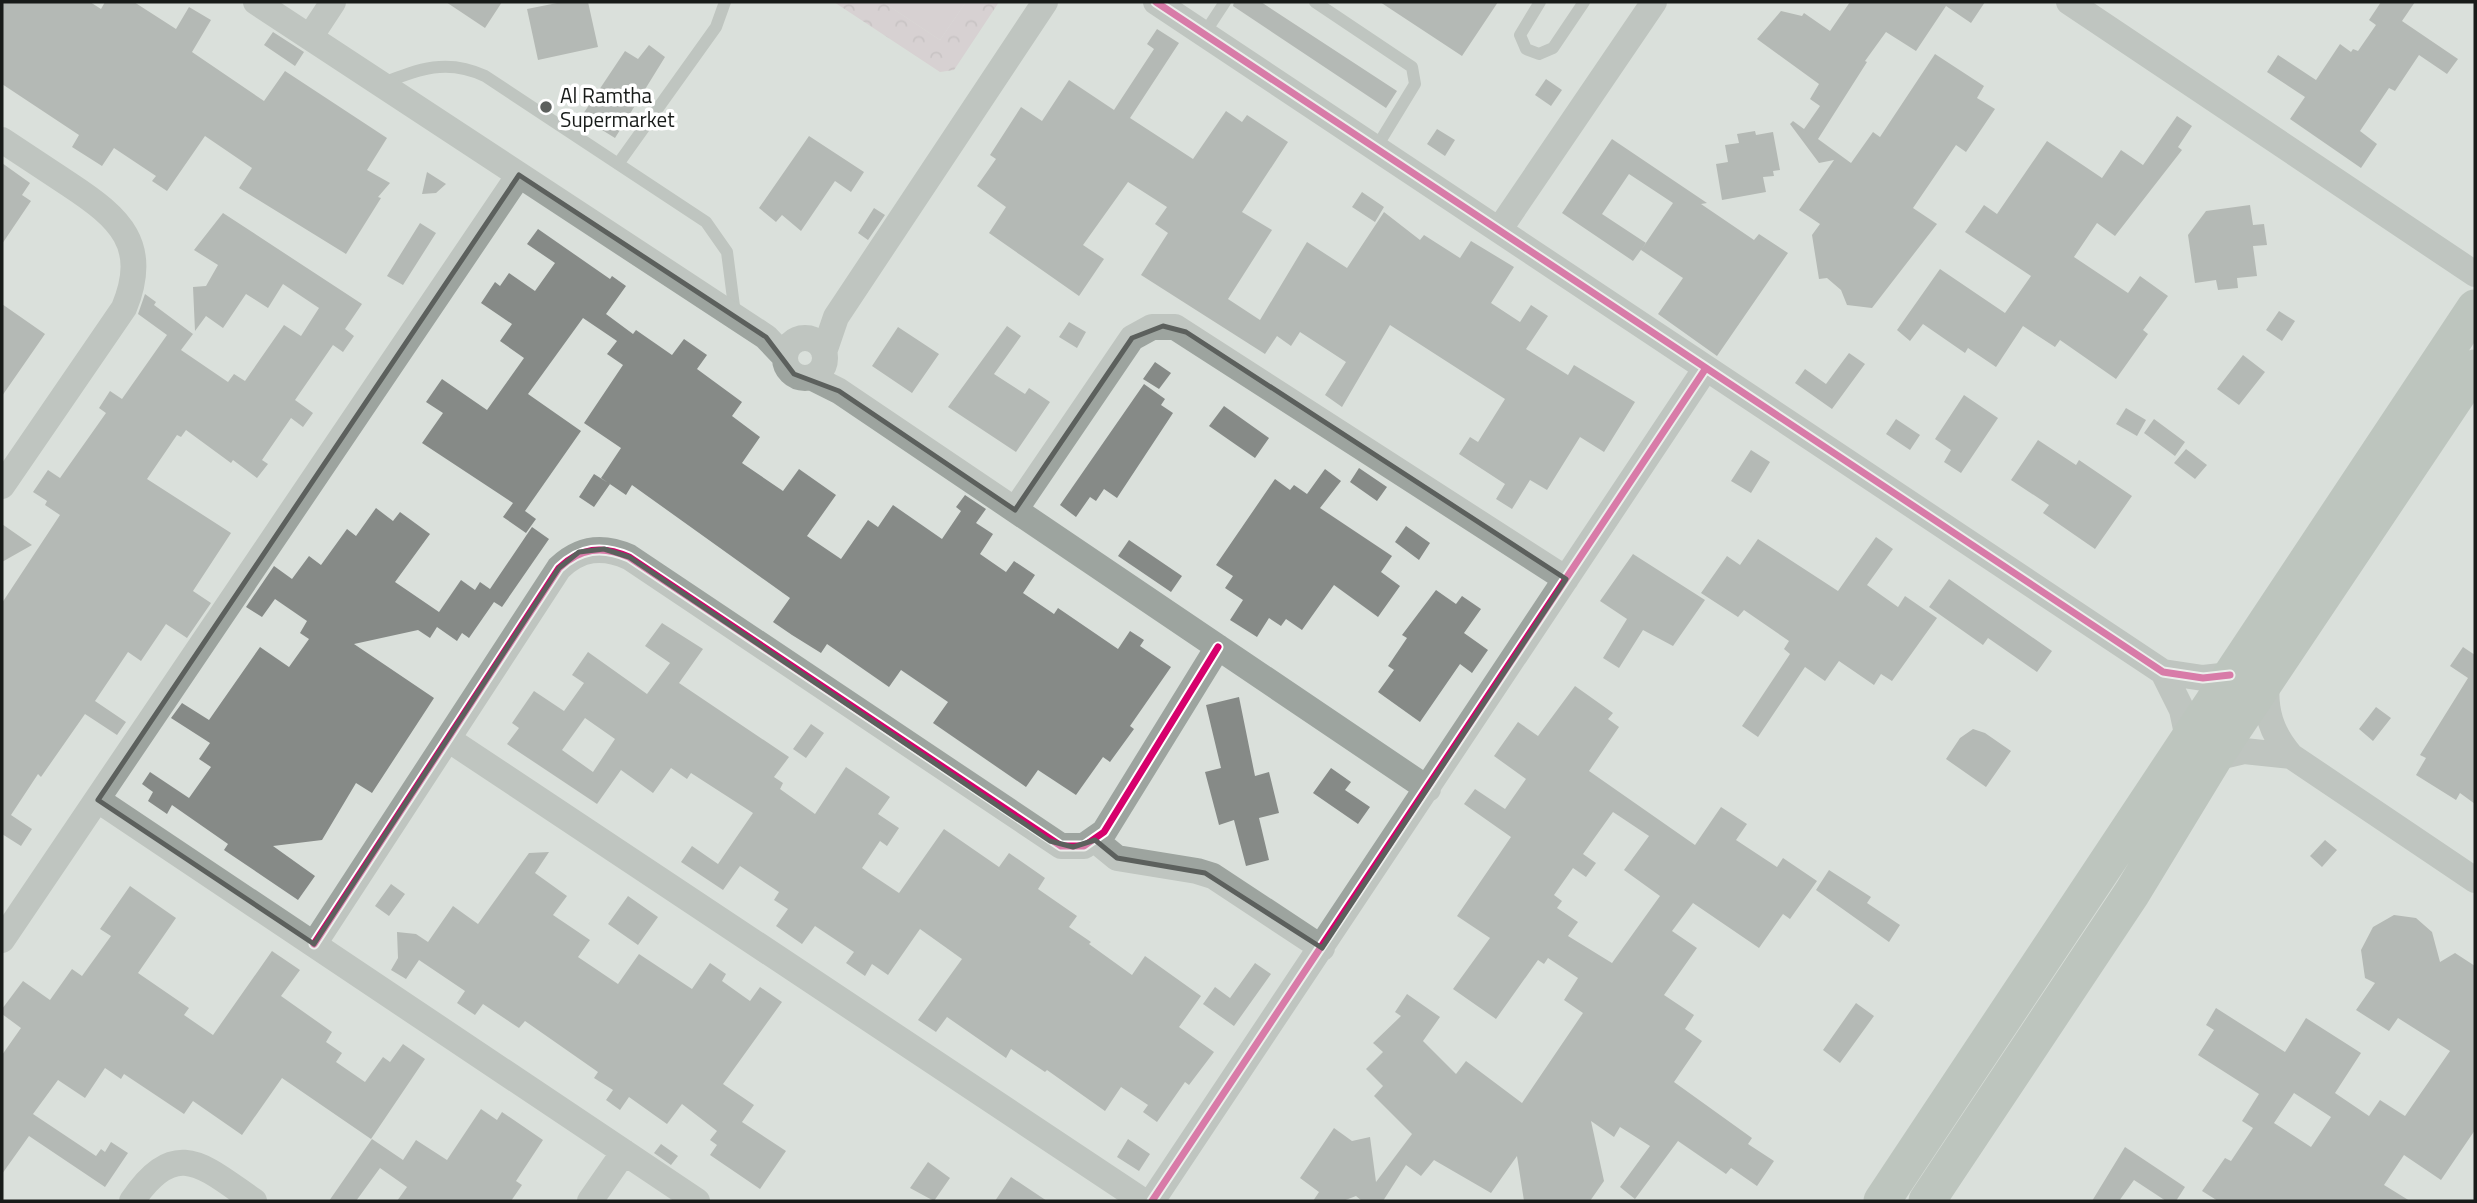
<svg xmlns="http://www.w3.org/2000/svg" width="2477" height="1203" viewBox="0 0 2477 1203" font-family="'Titillium Web',sans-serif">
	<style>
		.park { fill: url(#park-crowns) }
		.pitch { fill: #d2bec7 }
		.building { fill: #868a87; fill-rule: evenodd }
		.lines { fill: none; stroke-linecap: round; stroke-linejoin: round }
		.service { stroke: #9da49f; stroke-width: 12 }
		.minor { stroke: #9da49f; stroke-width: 26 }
		.secondary { stroke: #9aa49c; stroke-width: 37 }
		.cycleway-casing { stroke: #fff; stroke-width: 11 }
		.cycleway { stroke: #d6006c; stroke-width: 7 }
		.marked { fill: none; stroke: #5c605d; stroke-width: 5; stroke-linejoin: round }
		.poi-dot { fill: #5c605d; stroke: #fff; stroke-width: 2.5 }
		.labels { text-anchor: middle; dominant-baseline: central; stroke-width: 7; stroke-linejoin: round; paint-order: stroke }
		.poi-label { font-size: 21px; fill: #181b19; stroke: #fff; text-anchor: start }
	</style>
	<defs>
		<pattern id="park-crowns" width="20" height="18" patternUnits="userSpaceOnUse" patternTransform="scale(1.75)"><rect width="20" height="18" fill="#d2bec7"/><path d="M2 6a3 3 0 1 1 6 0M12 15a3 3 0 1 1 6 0" fill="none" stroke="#b4a3aa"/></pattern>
	</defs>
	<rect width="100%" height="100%" fill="#dae0db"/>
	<!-- park -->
	<path class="park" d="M834,2H883L940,40L966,2H999L954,70L940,72Z"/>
	<!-- pitch -->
	<path class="pitch" d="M883,2H966L940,40Z"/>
	<!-- building -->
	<path class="building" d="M2,2H90L101,9L105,2H134L176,29L189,7L211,20L192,52L264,101L285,71L387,138L367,170L390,183L378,197L381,198L346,254L239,188L252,168L205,136L167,191L152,181L156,176L114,148L102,166L72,147L79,135L2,84Z
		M446,2H502L485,28Z
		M562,2H588L598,47L538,60L527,9Z
		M1234,2H1261L1397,91L1386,108L1233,6Z
		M1380,2H1498L1462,56Z
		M1850,2H1985L1971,23L1946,6L1916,51L1886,32L1865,61L1867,62L1818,139L1851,163L1873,132L1880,137L1935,54L1984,86L1977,98L1995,109L1966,152L1956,145L1913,208L1937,224L1872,308L1847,305L1841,290L1827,278L1819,279L1812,235L1820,224L1799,210L1834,160L1819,163L1790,124L1793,121L1804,129L1820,106L1810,99L1819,84L1757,39L1781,11L1802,16L1804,13L1830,31Z
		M2381,2H2415L2402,21L2458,59L2447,74L2419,55L2395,91L2389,88L2360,131L2377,144L2361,168L2290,119L2305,97L2267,72L2278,55L2316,80L2340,44L2351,52L2353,49L2358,51L2376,25L2369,20Z
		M1157,29L1179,43L1130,118L1193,159L1226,111L1242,122L1247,115L1288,142L1242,212L1272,230L1228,299L1260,320L1307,242L1347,268L1384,212L1420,240L1424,235L1460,258L1471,241L1514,267L1491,303L1520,322L1531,305L1548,316L1526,349L1568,375L1574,365L1635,402L1604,452L1580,437L1547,490L1530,480L1512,509L1496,499L1505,484L1459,454L1470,437L1478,442L1505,399L1390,325L1342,407L1325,395L1346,362L1300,332L1291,346L1277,336L1265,354L1141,275L1168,233L1155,224L1167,207L1128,182L1083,245L1104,259L1079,296L989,233L1006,207L977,186L996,159L990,155L1021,107L1042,121L1069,80L1114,110L1154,49L1147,44Z
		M273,32L304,52L295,66L264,45Z
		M649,45L665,57L615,138L581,117L625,51L638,59Z
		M1546,79L1562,90L1551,106L1535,95Z
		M2177,116L2192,126L2178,147L2182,150L2115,236L2097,223L2074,257L2128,293L2140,276L2168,296L2143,330L2148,334L2116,379L2060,340L2055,347L2023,326L1996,367L1968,348L1965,353L1923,324L1910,341L1897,330L1940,269L2005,313L2031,276L1965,232L1984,205L1997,214L2047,141L2102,178L2121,150L2143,165Z
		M1437,129L1455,140L1445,156L1427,144Z
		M1755,131L1756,135L1773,132L1780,170L1773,171L1774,176L1763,177L1766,192L1722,200L1716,164L1728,162L1725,145L1739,143L1737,134Z
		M809,136L864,172L851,192L835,181L801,231L782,215L776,222L759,208Z
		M1612,139L1707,203L1701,204L1754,240L1759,234L1788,253L1717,356L1658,314L1683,278L1641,250L1673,203L1629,174L1602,214L1646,243L1633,261L1562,213Z
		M2,163L30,183L22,195L31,201L2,244Z
		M427,172L446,184L436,193L422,194Z
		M1362,192L1384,207L1375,222L1352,207Z
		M2250,205L2253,225L2264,224L2267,245L2253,246L2257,276L2237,278L2238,288L2218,290L2216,280L2195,283L2188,235L2206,211Z
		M874,208L885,215L868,240L858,233Z
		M223,213L362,304L345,329L354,336L343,352L333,345L295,400L313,413L303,427L291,418L262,460L268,464L257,478L233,460L231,463L186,430L181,437L177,435L147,479L231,533L193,591L211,603L187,638L166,624L141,661L128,652L95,701L126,722L117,735L85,714L41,777L38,774L11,815L32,829L21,846L2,834V603L60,515L45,505L47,501L33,492L48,470L60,478L106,413L99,408L110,391L122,399L167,335L138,314L145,294L156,302L154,305L193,334L181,350L228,382L234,374L245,381L284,325L301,336L319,308L283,284L268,308L246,294L223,328L206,316L195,331L193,287L206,286L218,265L194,250Z
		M420,223L436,233L403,285L387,276Z
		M538,229L610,279L612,276L626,286L606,314L633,334L636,330L672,355L684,339L707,355L697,369L742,402L732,416L760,437L742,463L783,491L799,469L836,495L807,536L841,559L868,520L878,527L893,505L942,539L961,511L956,507L965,495L986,509L976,523L993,534L980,554L1006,572L1014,561L1035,575L1023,593L1054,614L1058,608L1118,649L1130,631L1144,640L1140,646L1171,667L1130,726L1134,729L1110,762L1103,757L1076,795L1038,770L1026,787L933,723L948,702L901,670L889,687L827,644L821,653L792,635L773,622L790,598L632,485L626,495L601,478L621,448L584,423L623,365L607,354L617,341L583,318L528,394L581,431L525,511L536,519L526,533L503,517L513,503L422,443L443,413L426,402L442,379L487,410L524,358L500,341L512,324L481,303L495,282L500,286L509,273L535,291L555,263L527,244Z
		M2,304L45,334L2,396Z
		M2279,311L2295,321L2282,341L2266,330Z
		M1069,322L1086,332L1077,348L1059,337Z
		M1007,326L1021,336L994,374L1025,394L1029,388L1050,402L1016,452L948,407Z
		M898,327L939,354L912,393L872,366Z
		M1849,353L1865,364L1832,409L1795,383L1805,369L1826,384Z
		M2243,355L2265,372L2239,405L2217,389Z
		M1155,362L1171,373L1159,389L1143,379Z
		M1144,384L1165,399L1161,405L1173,413L1117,498L1104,489L1096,501L1090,497L1076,517L1060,505Z
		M1964,395L1998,418L1961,473L1944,462L1951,450L1935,439Z
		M1224,406L1269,438L1255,458L1209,426Z
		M2126,408L2146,420L2137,436L2116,424Z
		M1896,419L1920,435L1910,450L1886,434Z
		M2154,419L2185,442L2175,456L2144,433Z
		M2038,440L2076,465L2079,460L2132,496L2095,549L2043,513L2049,505L2011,480Z
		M2186,449L2207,465L2195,479L2174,463Z
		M1751,450L1770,462L1751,493L1731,481Z
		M1359,468L1387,487L1377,501L1350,482Z
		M1325,469L1341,481L1320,508L1392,556L1381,572L1400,586L1378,617L1334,585L1302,630L1286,619L1281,626L1269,618L1257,637L1230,620L1243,600L1225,588L1233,576L1216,565L1275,479L1290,490L1294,485L1307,494Z
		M594,474L610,484L594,507L579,497Z
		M376,508L393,521L400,512L430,534L395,582L439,612L461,580L475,590L480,582L490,589L532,527L549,539L502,607L494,602L469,638L462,633L457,641L437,627L430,638L418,630L354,644L434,698L372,793L356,783L322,840L273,846L315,876L298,900L224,850L228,844L172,805L167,814L148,801L153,792L142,784L150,772L189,798L211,767L199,759L210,743L171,718L182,703L209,720L260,647L289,667L309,639L300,633L307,621L275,599L262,617L246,607L274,566L292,579L309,556L321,565L347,529L356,536Z
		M2,524L32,545L2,562Z
		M1406,526L1430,543L1419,560L1395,542Z
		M1876,537L1893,549L1867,585L1898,607L1905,596L1937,618L1892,681L1881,674L1874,685L1839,661L1825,681L1805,667L1758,737L1742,726L1790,654L1784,649L1789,641L1744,610L1738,617L1701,593L1727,556L1740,565L1758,539L1838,591Z
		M1129,540L1182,576L1171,592L1118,556Z
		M1633,554L1705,600L1673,646L1643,630L1619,668L1603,658L1627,619L1600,601Z
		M1949,579L2052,651L2037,672L1988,638L1983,645L1929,607Z
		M1436,590L1456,604L1462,596L1481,609L1464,633L1488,650L1472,673L1460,664L1420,722L1378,692L1394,670L1388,666L1407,638L1402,635Z
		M662,623L703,649L679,683L789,757L774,777L783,783L780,789L815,814L846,767L890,797L878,814L899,828L887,846L880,841L862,868L869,873L899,893L944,829L999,867L1009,853L1045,878L1038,889L1077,916L1069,927L1091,942L1089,944L1132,975L1145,956L1201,996L1179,1027L1214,1052L1189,1085L1185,1082L1157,1122L1143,1112L1148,1105L1121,1087L1105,1111L1047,1070L1045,1072L1011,1049L1006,1058L947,1017L936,1032L918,1020L962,959L920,929L888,975L872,964L865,976L846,963L854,952L815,926L802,944L776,926L788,909L774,900L779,892L740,866L723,890L681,862L692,846L718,864L753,813L691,773L687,779L671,768L653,793L621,770L597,804L507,744L519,728L512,723L534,691L564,711L584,683L572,675L588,652L647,694L670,663L645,646ZM585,718L615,739L593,772L562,750Z
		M2463,647L2475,655V804L2460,793L2456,800L2416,775L2426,758L2420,755L2468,678L2450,666Z
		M1575,686L1613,713L1608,719L1619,727L1589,771L1695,845L1721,807L1747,824L1736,840L1777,867L1783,858L1817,881L1790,919L1783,914L1759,948L1693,903L1672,931L1697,948L1664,995L1694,1015L1685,1029L1702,1041L1674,1082L1752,1138L1748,1144L1774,1161L1757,1186L1731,1168L1726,1174L1678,1141L1635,1199L1620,1187L1650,1146L1620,1127L1614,1137L1591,1121L1604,1181L1590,1201H1524L1517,1156L1491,1193L1434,1160L1421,1176L1406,1165L1383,1201H1362L1356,1196L1343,1201H1313L1319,1192L1300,1178L1334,1128L1352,1141L1370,1137L1376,1182L1412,1134L1374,1096L1383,1086L1366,1069L1383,1052L1373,1043L1401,1016L1395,1012L1407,994L1440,1017L1423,1041L1456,1074L1466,1061L1522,1103L1583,1013L1564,1000L1578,978L1548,958L1544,964L1538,960L1496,1019L1453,989L1490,938L1457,916L1511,837L1464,804L1475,789L1505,809L1526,779L1494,756L1518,722L1538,736ZM1613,812L1649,836L1624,870L1660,896L1612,963L1568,936L1578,922L1557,908L1562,901L1554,895L1573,868L1586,877L1596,863L1583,854Z
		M1239,697L1255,776L1269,772L1279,813L1259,818L1269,860L1246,866L1234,820L1219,825L1205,772L1221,768L1206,705Z
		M2376,707L2391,718L2373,741L2359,729Z
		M811,724L824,733L806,758L793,749Z
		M1973,729L1985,733L2011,751L1986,787L1946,759L1960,738Z
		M1331,768L1351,782L1345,790L1370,807L1358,824L1313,793Z
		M2325,840L2337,850L2322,867L2310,856Z
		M549,852L535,873L567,896L553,915L590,940L578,957L618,984L639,954L692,989L710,963L726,974L722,981L750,1001L760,987L782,1002L723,1084L754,1105L742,1122L786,1151L760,1189L710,1155L717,1145L710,1140L717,1131L682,1104L667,1124L629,1097L620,1110L606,1100L613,1090L594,1078L598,1072L525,1021L519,1028L483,1004L475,1015L457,1003L465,991L419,960L406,979L391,970L398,958L397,932L416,934L428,942L453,906L478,924L529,853Z
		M1829,870L1871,897L1867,903L1900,925L1889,942L1816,890Z
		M391,884L405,894L389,916L375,906Z
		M130,886L176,918L138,973L189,1008L184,1015L213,1035L272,951L300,970L281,996L332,1032L326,1042L342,1053L336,1062L365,1082L383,1057L390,1062L403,1044L425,1059L371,1139L282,1078L242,1135L193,1101L184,1114L124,1074L121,1079L105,1068L85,1098L58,1080L33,1114L96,1156L101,1149L105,1152L111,1142L128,1153L105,1187L29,1136L2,1174V1055L21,1028L2,1014V1009L23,981L50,1000L72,969L82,976L111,936L100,929Z
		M628,896L658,917L638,945L608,924Z
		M2394,915L2416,918L2432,932L2440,962L2455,953L2475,966V1130L2441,1180L2404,1155L2384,1185L2410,1201H2218L2202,1191L2225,1158L2231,1161L2253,1128L2242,1121L2259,1094L2198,1055L2214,1030L2206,1025L2216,1008L2285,1052L2306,1018L2361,1053L2335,1093L2369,1116L2380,1100L2405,1116L2450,1051L2398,1018L2389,1031L2356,1010L2375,983L2365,978L2361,950L2373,927ZM2294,1093L2331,1117L2311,1147L2274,1123Z
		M1255,963L1271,974L1234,1026L1203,1004L1215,987L1230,998Z
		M1856,1003L1874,1016L1840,1063L1823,1050Z
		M481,1109L497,1120L502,1112L543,1140L516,1181L522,1185L511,1201H397L407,1187L380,1168L356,1201H329L372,1139L403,1160L416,1140L447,1160Z
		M1128,1139L1150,1154L1139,1171L1117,1157Z
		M661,1144L678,1156L671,1165L654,1153Z
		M2125,1147L2185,1187L2176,1201H2166L2134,1180L2119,1201H2092Z
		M928,1162L950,1178L934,1201L910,1188Z
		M1011,1177L1047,1201H995Z"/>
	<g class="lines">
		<!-- service -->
		<path class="service" d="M1315,2L1412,67L1415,84L1376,148
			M1540,2L1520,35L1526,49L1539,54L1553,48L1584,2
			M1204,34L1225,2
			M383,83C419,69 447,58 485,76L706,222L727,252L735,314
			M618,164L716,27L725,2"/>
		<!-- minor -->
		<path class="minor" d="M256,2L766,337L785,357
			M1156,2L2163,672L2203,678L2230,675
			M2069,2L2475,274
			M310,37L333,2
			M2,140C25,155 47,170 70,185C120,218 150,245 124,308L2,486
			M1499,230L1654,2
			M785 358a20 20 0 1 1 40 0a20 20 0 1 1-40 0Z
			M824,352L836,317L1045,2
			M811,377L839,391L1428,789
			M1015,510L1132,338L1152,327H1175L1566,579
			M2163,672L2182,710L2188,738
			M2267,680C2264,710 2271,733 2291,756L2475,880
			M448,739L1143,1201
			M2214,758L2244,751L2291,756
			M98,800L697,1201
			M1095,840L1117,858L1197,871L1213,876L1322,948
			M2,940L519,175
			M314,944L559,568C580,548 602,545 629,557L1061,846H1084L1104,832L1218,647
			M132,1201C176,1136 203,1166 254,1201
			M590,1201L624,1152
			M1152,1201L1706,368"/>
		<!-- secondary -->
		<path class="secondary" d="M1882,1201L2475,308
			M1927,1201L2132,893L2214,758L2475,368"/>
		<defs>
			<path id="cycleway" d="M1156,2L2163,672L2203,678L2230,675
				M314,944L559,568C580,548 602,545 629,557L1061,846H1084L1104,832L1218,647
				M1152,1201L1706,368"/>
		</defs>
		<!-- cycleway casing -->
		<use href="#cycleway" class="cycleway-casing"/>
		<!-- cycleway -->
		<use href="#cycleway" class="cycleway"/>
	</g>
	<!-- marked area -->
	<path d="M0 0H2477V1203H0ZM519,175L766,337L794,374L839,391L1015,510L1132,338L1163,326L1186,332L1566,579L1322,948L1205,873L1117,858L1095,840L1073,847L1050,841L629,557L604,549L579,552L559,568L314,944L98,800Z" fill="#dae0db" fill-opacity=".55" fill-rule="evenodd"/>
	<path class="marked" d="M519,175L766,337L794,374L839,391L1015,510L1132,338L1163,326L1186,332L1566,579L1322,948L1205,873L1117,858L1095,840L1073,847L1050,841L629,557L604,549L579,552L559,568L314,944L98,800Z"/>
	<!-- markers -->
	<circle class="poi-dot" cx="546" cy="107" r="7"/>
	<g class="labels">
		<!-- poi labels -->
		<g class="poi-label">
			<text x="560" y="95">Al Ramtha<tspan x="560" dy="24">Supermarket</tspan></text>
		</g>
	</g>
	<!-- border -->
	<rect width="2477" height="1203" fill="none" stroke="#181b19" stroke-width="7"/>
</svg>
